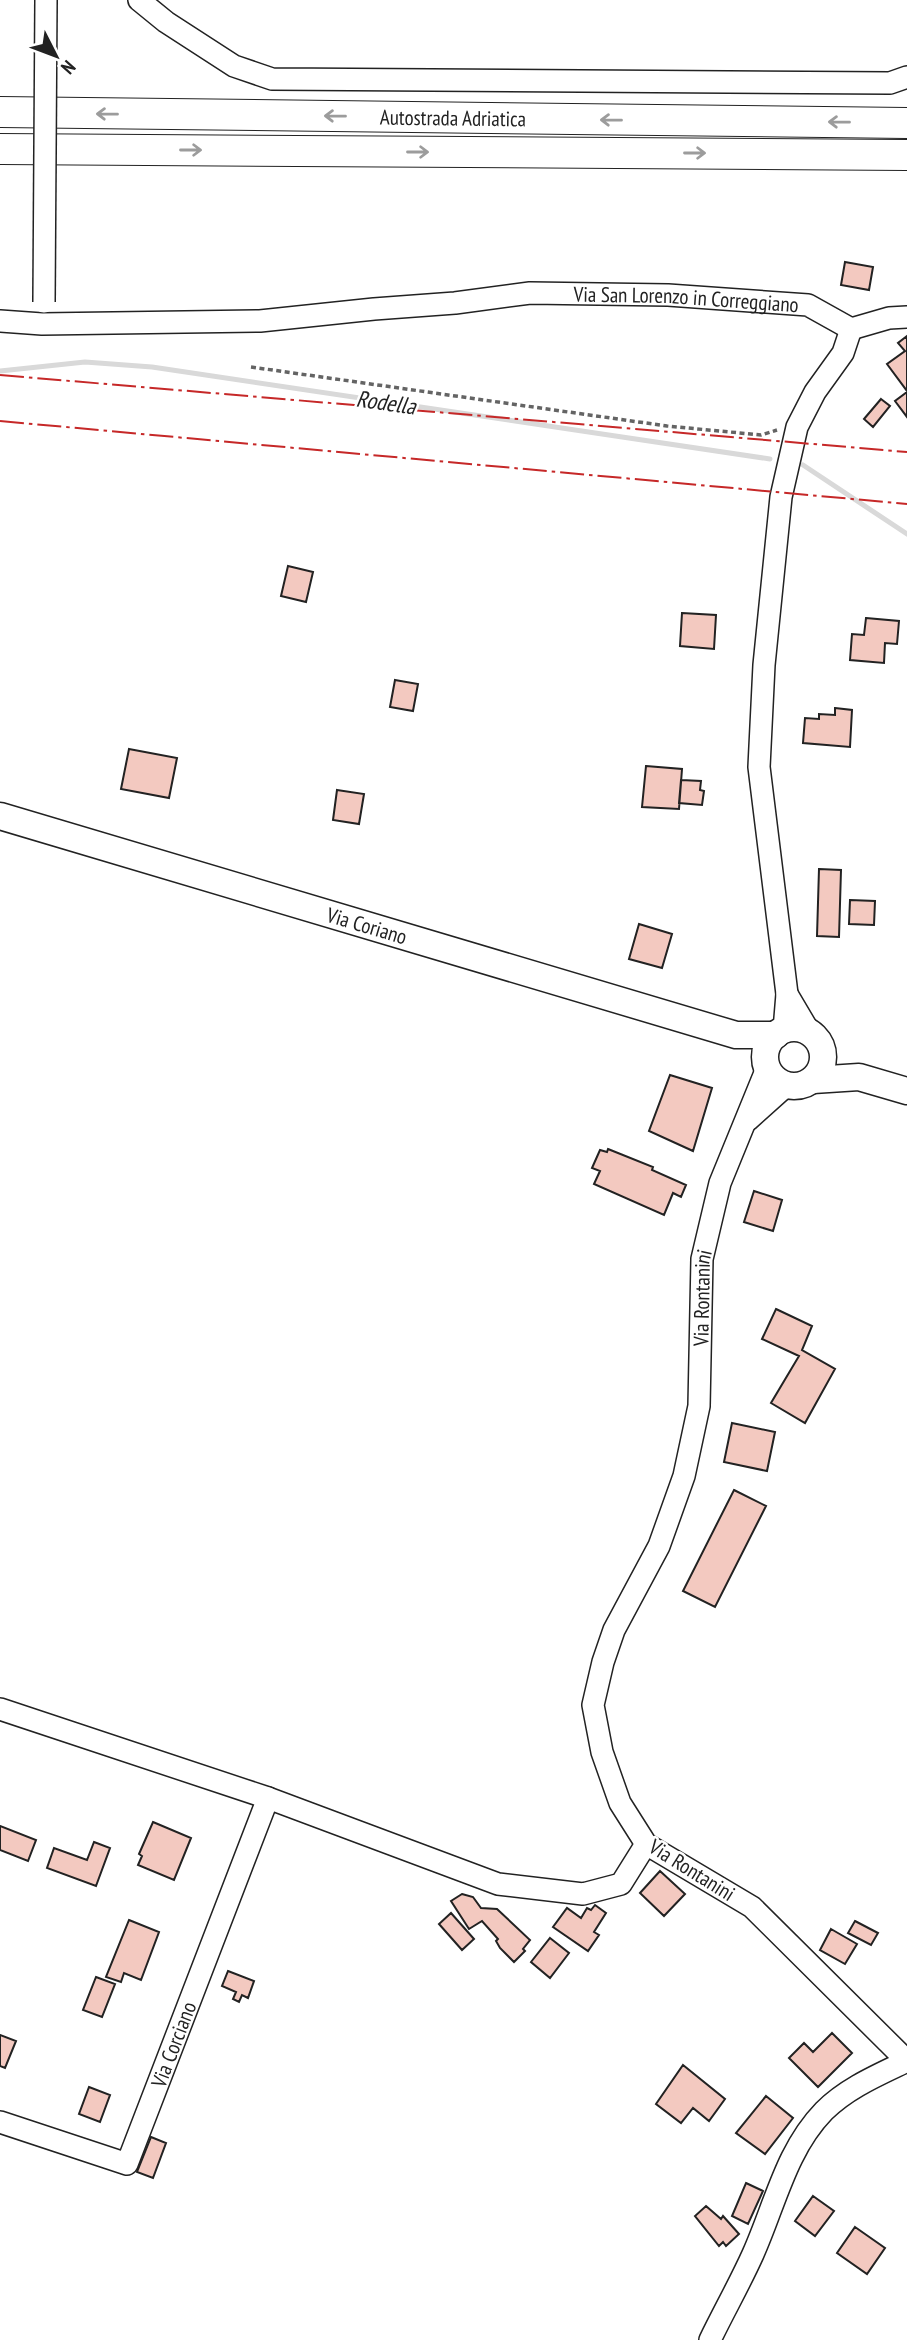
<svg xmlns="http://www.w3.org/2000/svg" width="907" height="2340" viewBox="0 0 907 2340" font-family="'PT Sans Narrow',sans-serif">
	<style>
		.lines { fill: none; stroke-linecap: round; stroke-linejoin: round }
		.stream { stroke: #d9d9d9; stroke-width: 5 }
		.building { fill: #f3c9c0; stroke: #222; stroke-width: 2 }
		.minor-casing { stroke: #222; stroke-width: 24 }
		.major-casing { stroke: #222; stroke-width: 29 }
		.highway-casing { stroke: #222; stroke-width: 32 }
		.path { stroke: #646464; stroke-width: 3.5; stroke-dasharray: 5 3.5; stroke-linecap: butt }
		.minor { stroke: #fff; stroke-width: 21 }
		.major { stroke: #fff; stroke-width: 26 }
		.highway { stroke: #fff; stroke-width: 30 }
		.minor-bridge-casing { stroke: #222; stroke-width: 24; stroke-linecap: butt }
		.minor-bridge { stroke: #fff; stroke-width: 21 }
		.power { stroke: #c62828; stroke-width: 2; stroke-dasharray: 24 5 3.5 5; stroke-linecap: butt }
		.oneway { stroke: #9c9c9c }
		.labels { text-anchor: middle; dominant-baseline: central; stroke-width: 5; stroke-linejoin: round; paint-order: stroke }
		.street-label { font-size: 21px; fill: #222; stroke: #fff }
		.water-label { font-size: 23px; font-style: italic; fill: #222; stroke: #fff }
	</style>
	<rect width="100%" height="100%" fill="#fff"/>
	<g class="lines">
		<!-- stream -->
		<path class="stream" d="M0,371L85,362L152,367L770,459
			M803,465L907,534"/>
	</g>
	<!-- building -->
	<path class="building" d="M845,262L873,267L869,290L841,285Z
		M907,336V391L887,364L905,351L898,343Z
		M907,392V417L895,401Z
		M881,399L890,406L873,427L864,419Z
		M288,566L313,572L306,602L281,596Z
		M682,613L716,615L714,649L680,646Z
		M866,618L899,621L897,644L885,643L884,663L850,660L852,634L864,635Z
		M395,680L418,684L413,711L390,707Z
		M835,708L852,710L850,747L803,743L805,718L819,719V714L835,715Z
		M129,749L177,758L169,798L121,789Z
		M646,766L682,769L679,809L642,807Z
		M681,780L701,781L700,790L704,791L702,805L679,803Z
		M337,790L364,794L359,824L333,820Z
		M819,869L841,870L839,937L817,936Z
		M850,900L875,901L874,925L849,924Z
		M639,924L672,934L662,968L629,959Z
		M670,1075L712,1088L693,1151L649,1131Z
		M608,1149L653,1167L652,1170L686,1185L681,1197L673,1193L664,1215L594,1184L600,1171L592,1168L600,1150L607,1152Z
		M754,1191L782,1200L773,1231L744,1222Z
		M776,1309L812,1326L802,1350L835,1369L805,1423L771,1403L799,1356L762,1339Z
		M732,1423L775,1432L767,1471L724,1462Z
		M734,1490L766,1506L715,1607L683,1591Z
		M153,1822L191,1838L174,1880L138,1865L142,1856L139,1854Z
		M0,1826L36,1840L28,1861L0,1850Z
		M94,1842L110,1848L96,1886L47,1868L54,1848L87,1860Z
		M660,1871L685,1894L664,1916L640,1893Z
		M462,1894L473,1897L481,1908L497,1909L530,1940L523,1949L525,1951L514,1962L500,1948L496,1941L498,1939L482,1921L469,1929L451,1901Z
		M595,1905L606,1913L594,1932L599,1935L588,1951L553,1927L567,1908L581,1918L587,1908L591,1910Z
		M451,1913L474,1939L462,1950L439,1924Z
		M129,1920L159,1932L141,1980L124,1973L121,1982L106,1977Z
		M855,1921L878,1933L871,1945L848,1933Z
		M831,1929L857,1944L845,1964L820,1950Z
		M550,1938L569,1953L550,1978L531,1962Z
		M228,1971L254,1981L248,1998L242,1995L239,2002L233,1999L236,1992L222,1986Z
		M96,1977L115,1984L102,2017L83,2010Z
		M832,2033L852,2053L818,2087L789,2058L804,2043L813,2052Z
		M0,2035L16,2041L5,2068L0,2066Z
		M683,2065L725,2099L709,2121L693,2108L681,2123L656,2104Z
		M89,2087L110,2095L100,2122L79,2114Z
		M766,2096L793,2118L765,2154L736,2133Z
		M151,2137L166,2143L153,2178L137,2172Z
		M746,2183L763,2191L748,2224L732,2216Z
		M813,2196L834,2211L815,2236L795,2221Z
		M706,2206L721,2219L723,2216L739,2234L726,2246L723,2242L719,2246L695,2216Z
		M855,2227L885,2248L867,2274L837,2253Z"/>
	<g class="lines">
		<defs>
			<g id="minor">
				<path d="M139,0L166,22L234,66L272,79L890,83L907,77"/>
				<path id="s1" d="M0,321L42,324L260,321L374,309L455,303L530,293L668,295L808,305L851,329"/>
				<path d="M851,329L889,318L907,317"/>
				<path d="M787,994L810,1033"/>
				<path d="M784,1030L787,994L759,767L764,665L781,497L797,427L815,392L843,353L851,329"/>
				<path d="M748,1120L787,1085"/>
				<path d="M0,1709L268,1798L498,1884L583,1894L621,1884L646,1844"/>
				<path id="s2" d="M0,2122L127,2164L268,1798"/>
				<path id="s3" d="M710,2340C724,2311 740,2283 753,2254C775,2205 786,2150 824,2111C847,2088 878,2075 907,2061L752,1907L646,1844L620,1803L602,1752L593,1705L603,1662L614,1630L659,1546L684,1476L699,1406L702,1259L720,1183L767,1068"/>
			</g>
			<g id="major">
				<path id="s4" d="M0,816L736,1035H776"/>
				<circle cx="794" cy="1057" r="29"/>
				<path d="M813,1080L859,1077L907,1091"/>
			</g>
			<g id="highway">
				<path id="s5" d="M0,112L907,123"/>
				<path d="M0,149L907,155"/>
			</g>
		</defs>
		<!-- minor casing -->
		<use href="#minor" class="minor-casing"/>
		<!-- major casing -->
		<use href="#major" class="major-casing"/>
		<!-- highway casing -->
		<use href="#highway" class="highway-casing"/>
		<!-- path -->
		<path class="path" d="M251,367L667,426L761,435L777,430"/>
		<!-- minor -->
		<use href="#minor" class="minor"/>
		<!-- major -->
		<use href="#major" class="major"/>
		<!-- highway -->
		<use href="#highway" class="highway"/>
		<defs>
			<path id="minor-bridge" d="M44,302L46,0"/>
		</defs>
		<!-- minor-bridge casing -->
		<use href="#minor-bridge" class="minor-bridge-casing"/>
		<!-- minor-bridge -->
		<use href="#minor-bridge" class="minor-bridge"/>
		<!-- power -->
		<path class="power" d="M0,375L907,452
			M0,421L907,504"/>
	</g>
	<!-- one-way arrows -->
	<defs><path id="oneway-shaft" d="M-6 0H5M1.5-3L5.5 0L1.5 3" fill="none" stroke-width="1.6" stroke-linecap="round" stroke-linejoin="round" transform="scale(1.75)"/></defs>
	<g class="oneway">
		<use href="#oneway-shaft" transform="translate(107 114) rotate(-179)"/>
		<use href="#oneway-shaft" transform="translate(335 116) rotate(-179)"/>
		<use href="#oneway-shaft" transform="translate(611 120) rotate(-179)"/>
		<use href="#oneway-shaft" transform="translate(839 122) rotate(-179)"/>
		<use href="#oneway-shaft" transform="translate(191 150)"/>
		<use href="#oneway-shaft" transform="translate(418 152)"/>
		<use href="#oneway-shaft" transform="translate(695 153)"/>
	</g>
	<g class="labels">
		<!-- street labels -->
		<g class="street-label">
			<text stroke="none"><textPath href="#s5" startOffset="453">Autostrada Adriatica</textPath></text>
			<text stroke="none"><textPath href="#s1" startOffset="688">Via San Lorenzo in Correggiano</textPath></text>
			<text stroke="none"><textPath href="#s4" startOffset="383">Via Coriano</textPath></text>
			<text stroke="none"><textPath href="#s3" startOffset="1274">Via Rontanini</textPath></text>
			<text transform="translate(692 1870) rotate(32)">Via Rontanini</text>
			<text stroke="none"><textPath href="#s2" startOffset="262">Via Corciano</textPath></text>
		</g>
		<!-- water labels -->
		<g class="water-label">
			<text transform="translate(386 402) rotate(8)">Rodella</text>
		</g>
	</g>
	<!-- north arrow -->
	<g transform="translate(56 56) rotate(132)" stroke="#ffffff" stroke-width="5" paint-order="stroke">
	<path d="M0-5L12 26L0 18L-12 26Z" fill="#222222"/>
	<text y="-10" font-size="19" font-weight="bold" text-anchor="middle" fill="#222222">N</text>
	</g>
</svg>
